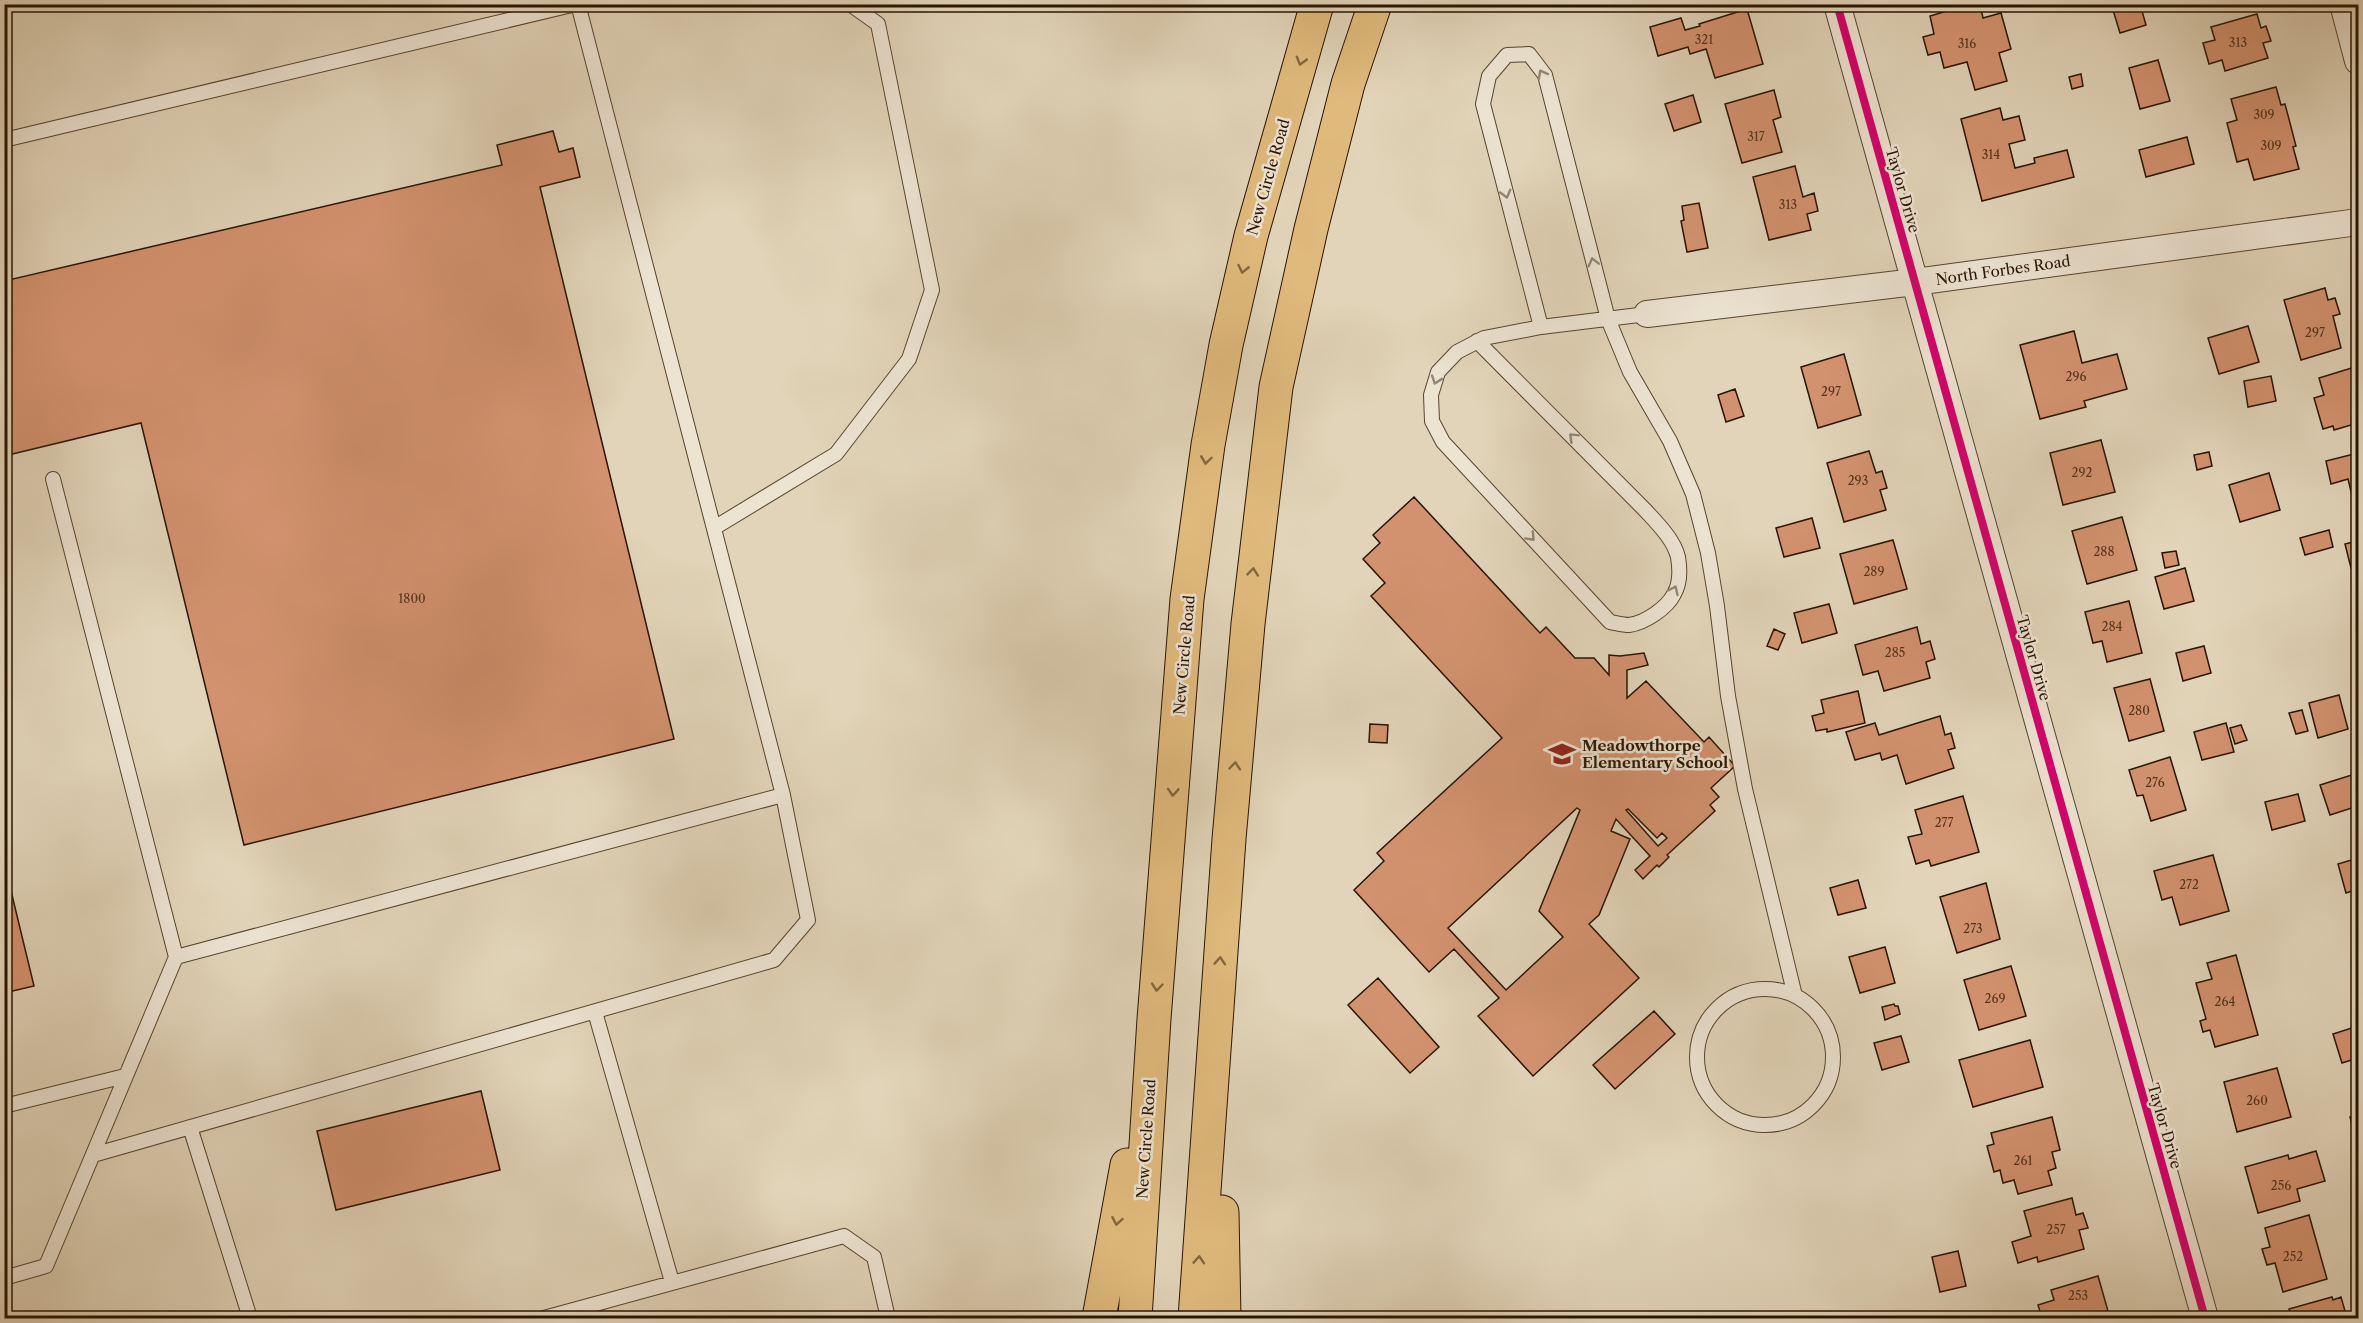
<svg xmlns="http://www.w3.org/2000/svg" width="2363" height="1323" viewBox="0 0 2363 1323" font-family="'Libre Caslon Text',serif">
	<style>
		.building { fill: #d3926f; stroke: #291400; stroke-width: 1.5; fill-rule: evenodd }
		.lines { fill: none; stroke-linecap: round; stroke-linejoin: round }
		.service-casing { stroke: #57442e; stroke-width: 16 }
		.minor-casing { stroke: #57442e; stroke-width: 28 }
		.motorway-casing { stroke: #291400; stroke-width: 35 }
		.service { stroke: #ece3d1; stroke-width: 14 }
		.minor { stroke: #ece3d1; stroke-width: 26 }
		.motorway { stroke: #e0ba7c; stroke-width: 33 }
		.cycleway-casing { stroke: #ece3d1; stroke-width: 11 }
		.cycleway { stroke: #d6006c; stroke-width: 8 }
		.oneway { stroke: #84673e }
		.oneway2 { stroke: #948673 }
		.labels { text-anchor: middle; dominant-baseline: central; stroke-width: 5; stroke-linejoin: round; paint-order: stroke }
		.number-label { font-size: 12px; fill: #54341c }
		.street-label { font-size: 15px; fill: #291400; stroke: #ece3d1 }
		.poi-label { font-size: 15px; font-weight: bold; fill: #291400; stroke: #ece3d1; text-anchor: start }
	</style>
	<rect width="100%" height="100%" fill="#e1d4b8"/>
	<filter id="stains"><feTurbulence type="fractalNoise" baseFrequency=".00333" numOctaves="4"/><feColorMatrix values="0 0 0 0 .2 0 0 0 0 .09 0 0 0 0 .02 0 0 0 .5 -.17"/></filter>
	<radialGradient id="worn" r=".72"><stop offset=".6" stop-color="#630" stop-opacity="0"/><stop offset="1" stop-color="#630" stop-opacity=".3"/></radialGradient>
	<!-- building -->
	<path class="building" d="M1970,4H1980L1983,18L2001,13L2011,49L1999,53L2007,81L1975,90L1967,62L1944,68L1940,52L1928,55L1923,37L1934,34L1930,16Z
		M2130,4H2140L2146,25L2120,33L2113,10Z
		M1747,9L1763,64L1715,78L1706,49L1690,54L1688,47L1658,56L1650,27L1681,18L1685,30L1700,26L1699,24Z
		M2257,14L2261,28L2266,26L2271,41L2263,43L2268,58L2225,71L2222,60L2209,64L2203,43L2215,40L2211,27Z
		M2158,60L2170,101L2140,109L2129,68Z
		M2081,74L2083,86L2072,89L2069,77Z
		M2276,87L2281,105L2285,104L2296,146L2293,147L2299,169L2254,180L2248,159L2237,162L2227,123L2237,120L2231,99Z
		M1774,90L1781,117L1773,120L1782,152L1742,163L1725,104Z
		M1693,95L1701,122L1674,131L1665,104Z
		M2000,108L2003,120L2019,116L2025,140L2009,144L2015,168L2035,163L2034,158L2067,150L2074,177L1982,201L1961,119Z
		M553,131L559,152L573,148L580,177L540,187L674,739L244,845L141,423L4,456V281L502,165L497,145Z
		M2187,137L2194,164L2146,177L2139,150Z
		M1795,166L1803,197L1814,193L1818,211L1807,214L1811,230L1769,240L1753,177Z
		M1699,203L1708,248L1687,252L1681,221L1684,220L1682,206Z
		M2325,288L2328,300L2335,298L2340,314L2333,316L2341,348L2301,360L2284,300Z
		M2248,326L2259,362L2219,374L2208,338Z
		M2074,331L2082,363L2117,354L2127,389L2084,401L2086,407L2040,419L2020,345Z
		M1844,354L1861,415L1818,428L1801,367Z
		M2355,367L2356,370L2358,369V423L2334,430L2333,426L2323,429L2314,398L2324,395L2319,378Z
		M2271,376L2276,401L2248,407L2244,381Z
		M1735,389L1744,416L1726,422L1718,395Z
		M2101,440L2115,492L2063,505L2050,453Z
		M1869,451L1876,473L1882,471L1887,488L1880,490L1886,510L1844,522L1827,463Z
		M2209,452L2212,466L2197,470L2194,455Z
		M2358,453V507L2355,508L2348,479L2331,484L2326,461Z
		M2269,473L2280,510L2240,522L2229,485Z
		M1414,497L1540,633L1546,627L1575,658H1594L1609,675V655L1620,656L1644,653L1648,665L1627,670V698L1646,681L1704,742L1709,737L1735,766L1711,788L1719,797L1710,805L1715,811L1667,855L1669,857L1659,867L1657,865L1643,879L1635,870L1650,856L1616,819L1611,831L1630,839L1599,915L1589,924L1639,978L1533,1076L1478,1016L1499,998L1454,949L1429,972L1354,890L1384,861L1377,853L1502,738L1371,596L1385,583L1363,559L1380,543L1373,535ZM1577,808L1580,810L1539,911L1563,937L1506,990L1448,928ZM1628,809L1657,838L1662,833L1667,838L1658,846L1626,810Z
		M2122,517L2137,570L2087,584L2072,531Z
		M1812,518L1820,548L1784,557L1776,528Z
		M2329,530L2333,547L2305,555L2300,538Z
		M2358,536V566L2351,568L2345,544L2353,542L2352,537Z
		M1893,540L1907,589L1854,604L1840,554Z
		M2176,551L2179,565L2165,568L2162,553Z
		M2185,568L2194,601L2164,609L2155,577Z
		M2129,601L2142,653L2107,662L2102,641L2093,643L2085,612Z
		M1829,604L1837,633L1802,643L1794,613Z
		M1917,627L1921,644L1930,641L1935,659L1926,662L1930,678L1884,691L1878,671L1863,675L1855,645Z
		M1774,629L1785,634L1778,650L1767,646Z
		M2204,646L2211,673L2183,681L2176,653Z
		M2150,679L2164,731L2129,741L2114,688Z
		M1858,691L1865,723L1827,732V729L1816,731L1812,716L1824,713L1821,700Z
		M2339,695L2348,729L2318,738L2309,703Z
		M2302,710L2308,731L2296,734L2289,713Z
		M1940,716L1945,735L1951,733L1955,748L1948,750L1954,768L1906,784L1897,755L1882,760L1880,753L1855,760L1846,732L1875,723L1879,735Z
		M2226,723L2234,752L2202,760L2194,732Z
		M1370,724L1388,725L1387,743L1369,742Z
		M2241,725L2247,740L2235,744L2230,728Z
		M2170,757L2186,810L2151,821L2143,795L2137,796L2129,770Z
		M2358,773V806L2330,815L2320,785Z
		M2298,794L2305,821L2272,830L2265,802Z
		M1963,796L1979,852L1931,866L1929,860L1916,864L1908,837L1922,834L1915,810Z
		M2213,855L2229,911L2180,925L2172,897L2162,900L2154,871Z
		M2358,858V889L2346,893L2338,864Z
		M4,862L34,986L4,993Z
		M1858,880L1866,908L1838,915L1830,888Z
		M1986,883L2000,939L1957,953L1940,897Z
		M1885,947L1895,983L1860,993L1849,957Z
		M2236,955L2258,1035L2215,1047L2210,1030L2203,1032L2200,1021L2206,1019L2196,983L2212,979L2207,963Z
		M2011,966L2026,1016L1979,1030L1964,980Z
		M1378,978L1439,1047L1410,1073L1348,1005Z
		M1894,1004L1895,1006H1898L1900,1014L1885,1020L1882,1007Z
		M1654,1011L1675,1034L1615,1089L1593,1065Z
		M2358,1026V1058L2342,1063L2333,1034Z
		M1901,1036L1909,1062L1882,1070L1874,1043Z
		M2030,1040L2043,1087L1973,1107L1959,1060Z
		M2277,1068L2291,1117L2237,1132L2224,1082Z
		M481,1091L500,1170L336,1210L317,1131Z
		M2358,1114V1147L2350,1117Z
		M2052,1117L2060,1150L2052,1152L2056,1168L2048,1171L2052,1185L2018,1194L2014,1180L2003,1183L2000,1170L1994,1172L1987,1146L1994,1144L1991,1133Z
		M2316,1151L2325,1181L2297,1189L2300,1201L2258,1213L2245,1167L2288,1155L2289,1159Z
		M2072,1198L2076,1215L2083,1213L2088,1228L2079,1230L2084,1249L2038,1262L2037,1257L2018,1263L2012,1242L2031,1236L2024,1211Z
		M2309,1215L2327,1279L2283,1292L2275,1263L2267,1265L2262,1249L2270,1247L2265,1228Z
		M1958,1251L1966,1286L1940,1292L1932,1257Z
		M2098,1276L2110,1318H2042L2038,1305L2054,1300L2051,1290Z
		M2332,1297L2333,1300L2341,1297L2347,1318H2292L2289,1309Z"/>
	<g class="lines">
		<defs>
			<path id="service" d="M4,140L576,4
				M1541,327L1483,104L1489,76L1507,55L1529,54L1545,75L1608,319L1630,372L1670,441L1693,494L1708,553L1717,606L1728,696L1745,789L1795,996
				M1477,341L1646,511C1658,524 1674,540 1678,557C1680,569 1680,584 1674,594C1667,608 1645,623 1629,625C1623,625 1616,623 1610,622L1443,442L1432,421L1431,395L1438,372L1457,352L1484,338L1541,327L1647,314
				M53,479L176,957
				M714,528L836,454L909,359L932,290L878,24L850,4
				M1697 1057a68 68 0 1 1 136 0a68 68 0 1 1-136 0Z
				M595,1012L672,1282
				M4,1106L125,1076
				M190,1127L250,1318
				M93,1155L774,960L808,920L783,795
				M4,1278L46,1266L176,957L783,795L578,4
				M544,1318L844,1236L874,1257L888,1318"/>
			<path id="minor" d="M1837,4L2205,1318
				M2343,4L2358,61
				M1647,314L1915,282L2358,222"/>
			<path id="motorway" d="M1222,1212L1224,1318
				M1099,1318L1127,1165
				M1135,1318L1154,1019L1187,599L1208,445L1226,345L1251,236L1317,4
				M1195,1318L1229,839L1248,624L1276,387L1311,229L1348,84L1375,4"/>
		</defs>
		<!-- service casing -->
		<use href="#service" class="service-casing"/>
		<!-- minor casing -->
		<use href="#minor" class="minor-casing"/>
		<!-- motorway casing -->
		<use href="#motorway" class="motorway-casing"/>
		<!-- service -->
		<use href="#service" class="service"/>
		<!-- minor -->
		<use href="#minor" class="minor"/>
		<!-- motorway -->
		<use href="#motorway" class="motorway"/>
		<defs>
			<path id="cycleway" d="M1837,4L2205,1318"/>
		</defs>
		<!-- cycleway casing -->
		<use href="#cycleway" class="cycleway-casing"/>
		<!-- cycleway -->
		<use href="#cycleway" class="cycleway"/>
	</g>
	<!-- one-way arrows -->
	<defs><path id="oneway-chevron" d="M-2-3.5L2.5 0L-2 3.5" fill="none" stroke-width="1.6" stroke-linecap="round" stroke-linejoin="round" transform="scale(1.5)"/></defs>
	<g class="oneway">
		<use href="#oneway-chevron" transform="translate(1301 61) rotate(106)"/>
		<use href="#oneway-chevron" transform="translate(1243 269) rotate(103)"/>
		<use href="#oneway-chevron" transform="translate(1206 460) rotate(98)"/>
		<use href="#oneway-chevron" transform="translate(1253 572) rotate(-84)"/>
		<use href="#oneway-chevron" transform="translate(1235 766) rotate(-85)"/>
		<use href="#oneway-chevron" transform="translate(1173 792) rotate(94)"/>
		<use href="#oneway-chevron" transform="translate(1220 961) rotate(-86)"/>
		<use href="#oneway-chevron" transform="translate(1157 987) rotate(95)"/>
		<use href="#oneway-chevron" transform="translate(1117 1221) rotate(100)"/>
		<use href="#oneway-chevron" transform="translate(1199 1260) rotate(-86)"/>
	</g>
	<g class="oneway2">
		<use href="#oneway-chevron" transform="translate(1542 74) rotate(-119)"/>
		<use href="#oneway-chevron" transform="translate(1506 194) rotate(75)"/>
		<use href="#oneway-chevron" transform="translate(1593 262) rotate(-104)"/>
		<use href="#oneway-chevron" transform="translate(1436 380) rotate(109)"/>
		<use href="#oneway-chevron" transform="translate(1573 437) rotate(-135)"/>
		<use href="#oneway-chevron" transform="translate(1531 537) rotate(47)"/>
		<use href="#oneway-chevron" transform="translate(1674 590) rotate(-65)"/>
	</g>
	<!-- icons -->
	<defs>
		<symbol id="school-bare" viewBox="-9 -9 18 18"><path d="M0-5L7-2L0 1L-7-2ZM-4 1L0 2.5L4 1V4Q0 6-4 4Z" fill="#8f2418" stroke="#ece3d1" stroke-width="2.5" paint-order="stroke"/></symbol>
	</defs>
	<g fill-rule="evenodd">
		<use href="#school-bare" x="1543" y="735" width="38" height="38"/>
	</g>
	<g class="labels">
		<!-- number labels -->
		<g class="number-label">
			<text x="1704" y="39">321</text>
			<text x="2238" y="42">313</text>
			<text x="1967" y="43">316</text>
			<text x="2264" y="114">309</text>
			<text x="1756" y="136">317</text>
			<text x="2271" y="145">309</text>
			<text x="1991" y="154">314</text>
			<text x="1788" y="204">313</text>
			<text x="2315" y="332">297</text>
			<text x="2076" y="376">296</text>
			<text x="1831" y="391">297</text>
			<text x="2082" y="472">292</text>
			<text x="1858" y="480">293</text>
			<text x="2104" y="551">288</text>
			<text x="1874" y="571">289</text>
			<text x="412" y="598">1800</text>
			<text x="2112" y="626">284</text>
			<text x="1895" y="652">285</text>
			<text x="2139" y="710">280</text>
			<text x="2155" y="782">276</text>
			<text x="1944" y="822">277</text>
			<text x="2189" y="884">272</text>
			<text x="1973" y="928">273</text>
			<text x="1995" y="998">269</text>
			<text x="2225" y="1001">264</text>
			<text x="2257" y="1100">260</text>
			<text x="2023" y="1160">261</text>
			<text x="2281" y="1185">256</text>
			<text x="2056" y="1229">257</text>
			<text x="2293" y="1256">252</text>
			<text x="2078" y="1295">253</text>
		</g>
		<!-- street labels -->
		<g class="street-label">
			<text transform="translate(1268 177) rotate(-74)">New Circle Road</text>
			<text transform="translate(1903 190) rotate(74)">Taylor Drive</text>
			<text transform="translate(2003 270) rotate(-8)">North Forbes Road</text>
			<text transform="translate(1184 655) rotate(-85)">New Circle Road</text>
			<text transform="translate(2034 658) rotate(74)">Taylor Drive</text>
			<text transform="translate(2165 1126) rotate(74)">Taylor Drive</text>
			<text transform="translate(1146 1139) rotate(-86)">New Circle Road</text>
		</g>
		<!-- poi labels -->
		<g class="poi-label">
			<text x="1582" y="745">Meadowthorpe<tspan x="1582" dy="17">Elementary School</tspan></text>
		</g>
	</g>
	<!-- margin -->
	<rect width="2363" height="1323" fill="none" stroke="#e1d4b8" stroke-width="24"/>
	<rect x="6" y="6" width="2351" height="1311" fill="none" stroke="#291400" stroke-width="3"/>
	<rect x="12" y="12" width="2339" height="1299" fill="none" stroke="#291400" stroke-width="1.5"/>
	<rect width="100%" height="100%" filter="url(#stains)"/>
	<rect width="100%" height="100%" fill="url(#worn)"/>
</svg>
